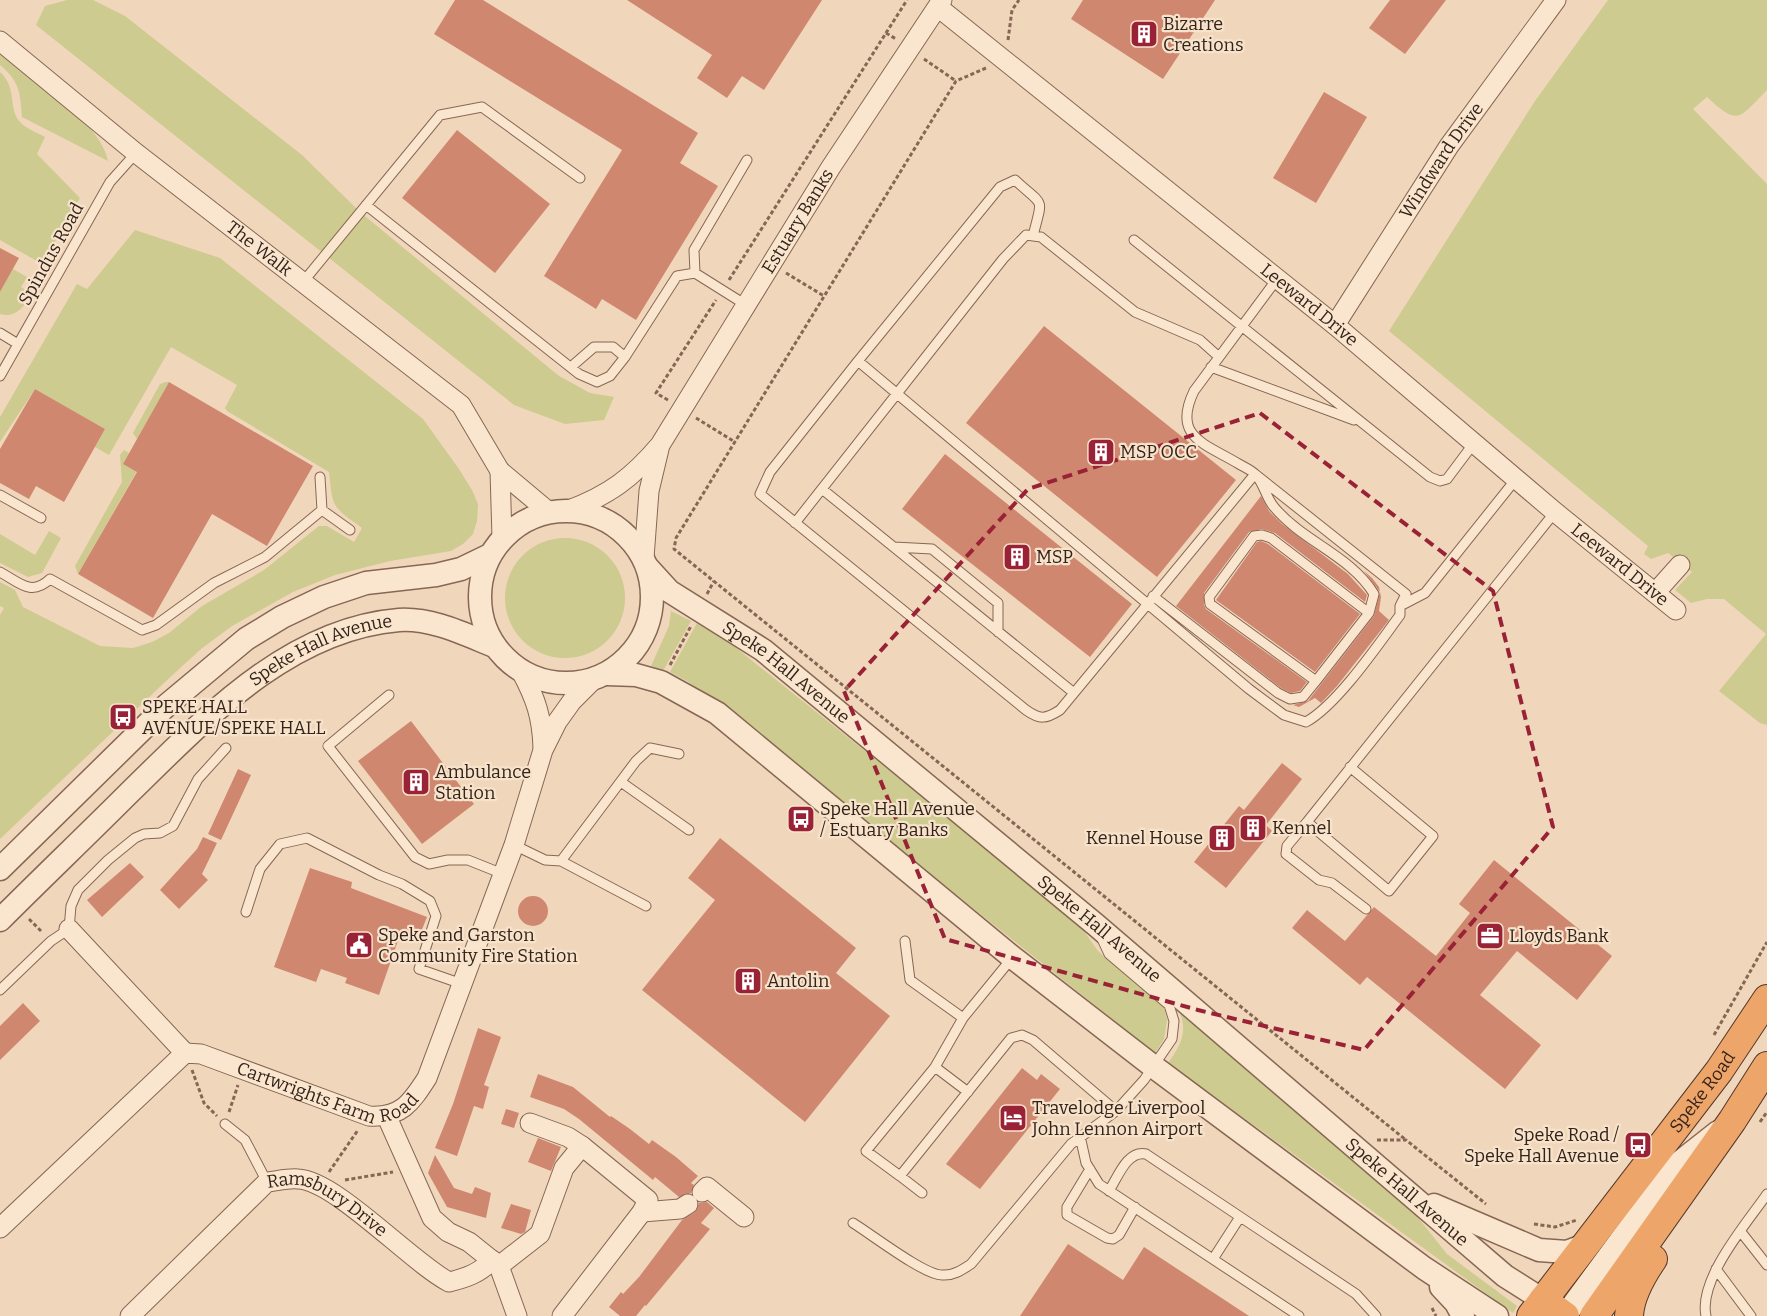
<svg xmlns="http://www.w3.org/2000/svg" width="1767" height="1316" viewBox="0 0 1767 1316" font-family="Bitter,serif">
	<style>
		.green { fill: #cdcb8f }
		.building { fill: #d0876f }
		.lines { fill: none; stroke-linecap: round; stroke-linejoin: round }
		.service-casing { stroke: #876754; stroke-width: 11 }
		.minor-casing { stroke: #876754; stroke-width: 21 }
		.tertiary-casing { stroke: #876754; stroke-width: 25 }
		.trunk-casing { stroke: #543629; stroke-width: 30 }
		.path { stroke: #876754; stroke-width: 3; stroke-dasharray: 4 2.5; stroke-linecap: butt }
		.service { stroke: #fae6ce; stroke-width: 9 }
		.minor { stroke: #fae6ce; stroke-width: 19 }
		.tertiary { stroke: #fae6ce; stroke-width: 22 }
		.trunk { stroke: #eea56a; stroke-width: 28 }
		.marked { fill: none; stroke: #992236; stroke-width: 4; stroke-dasharray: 10 6; stroke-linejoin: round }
		.labels { text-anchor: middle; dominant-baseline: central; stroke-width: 4.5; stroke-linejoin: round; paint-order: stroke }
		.poi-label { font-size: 18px; fill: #35231a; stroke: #f7e3cb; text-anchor: start }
		.street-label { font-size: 18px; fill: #35231a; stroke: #f7e3cb }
	</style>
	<rect width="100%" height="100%" fill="#f0d7bb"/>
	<!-- green -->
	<path class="green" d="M67,0H93L125,16L302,155L360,212L559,376L590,393L614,397L604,420L565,424L514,405L36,25L45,6Z
		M1608,0H1767V90C1739,118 1739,127 1707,97L1693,109L1767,184V725L1760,723L1719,691L1766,634L1724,599H1707L1691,603L1675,590L1692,572L1668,553L1651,559L1644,554L1648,546L1389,331L1535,101Z
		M0,53C30,77 102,123 108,161L22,117C20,92 20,82 0,65Z
		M0,72C18,88 7,109 21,123C27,129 38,133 45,137L37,154L80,198L42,264L0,240Z
		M135,230L220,258L423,419L459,469L472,490L478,504L477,521L473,534L463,544L451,551L390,561L335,575L293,592L232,626L201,649L165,682L0,839V615L4,608L0,606V582L15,590L23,607L100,646L133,648L152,642L169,633L202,606L264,570L319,526H327L354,542L362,528C332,506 333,509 329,472L227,411L225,408L237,385L171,347L109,455L95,447L105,429L35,389L0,442V417L77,284L87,289Z
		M13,269L27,277L21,287L32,294C25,305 16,319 0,314V292Z
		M166,382H169L137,439L133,433L160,384Z
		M124,450L129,453L123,464L137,471L78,574L75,566L122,482L120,455Z
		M49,531L61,538L42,573L28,577L0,563V534L35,555Z
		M505 598a60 60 0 1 1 120 0a60 60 0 1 1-120 0Z
		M671,611L691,621L663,671L651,666L669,626Z
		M697,623L735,647L1076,920L1098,951L1163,1004L1167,1020L1164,1039L1155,1053L687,681L670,672Z
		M1177,1007L1376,1165L1447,1254L1517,1306L1513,1313L1168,1063C1182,1044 1189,1029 1177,1007Z"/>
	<!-- building -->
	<path class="building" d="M455,0H483L698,133L680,163L718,186L636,320L602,299L596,309L544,276L622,150L434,34Z
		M627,0H822L764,90L742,76L727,98L697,78L712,55Z
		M1083,0H1215L1163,79L1071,19Z
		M1390,0H1446L1405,54L1369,28Z
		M1324,92L1367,117L1316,203L1273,178Z
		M457,130L550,204L495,273L402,198Z
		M0,248L19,258L0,292Z
		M1044,326L1236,480L1157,577L966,423Z
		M169,382L313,466L267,546L212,514L153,618L78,574L137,472L123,464Z
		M35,389L105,429L64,502L36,486L29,499L0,483V449Z
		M945,454L1132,604L1090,657L902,509Z
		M1261,496L1269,511L1282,524L1348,574L1367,595L1365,602L1275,533L1262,529L1249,532L1204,593V605L1206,609L1307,682L1300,691L1291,693L1281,688L1176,606Z
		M1261,541L1268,544L1360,614L1315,672L1216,600L1257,542Z
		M1364,571L1372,578L1379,587L1381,597L1379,611L1389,620L1337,686L1321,703L1315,698L1299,707L1293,705L1308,701L1374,616L1380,592Z
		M411,721L474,804L422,844L358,761Z
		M1282,763L1302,779L1266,825L1272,831L1226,888L1194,862L1239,806L1244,810Z
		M238,769L251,775L221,840L208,834Z
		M203,837L217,843L202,874L208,880L179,909L160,890L197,849Z
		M720,838L856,948L836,973L890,1016L805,1122L642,990L715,900L688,878Z
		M1494,860L1612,956L1577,1000L1517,951L1480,995L1541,1045L1505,1089L1367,977L1360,985L1292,928L1307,910L1345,941L1374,907L1436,956L1470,913L1459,904Z
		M130,863L144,877L102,917L87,900Z
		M310,868L352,882L351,888L427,917L421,932H401L379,995L345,983L347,978L321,969L316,982L274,967Z
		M518 911a15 15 0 1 1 30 0a15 15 0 1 1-30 0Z
		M23,1003L40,1021L0,1060V1026Z
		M478,1028L501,1037L484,1085L489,1087L483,1109L474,1106L457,1156L435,1148L453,1104Z
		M1022,1068L1037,1080L1041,1074L1060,1089L980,1189L946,1164Z
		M538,1074L573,1087L610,1117L611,1116L630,1129L649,1144L652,1140L676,1157L698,1176L691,1183L694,1185L691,1193L679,1197L655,1177L653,1180L579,1119L564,1109L530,1097Z
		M506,1109L519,1113L514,1128L501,1124Z
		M538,1138L561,1147L551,1171L528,1162Z
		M435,1155L454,1188L472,1194L475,1187L491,1193L486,1218L447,1207L428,1173Z
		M707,1202L714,1208L701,1223L710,1229L646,1306L645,1305L636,1316H620L609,1307L621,1292L623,1294L639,1277L682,1220L694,1213L699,1203Z
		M511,1204L531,1210L525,1232L521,1234L501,1228Z
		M1068,1244L1123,1280L1144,1247L1249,1316H1020Z"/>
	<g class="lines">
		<defs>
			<path id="service" d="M366,205L579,374L597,382L610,376L625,357L677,276L695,273L746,305
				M1134,240L1430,477L1440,481L1447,479L1474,443
				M695,273L694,250L747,160
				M1277,279L1194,391C1172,437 1204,443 1239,464C1244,467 1251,470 1255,474C1264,483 1266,498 1274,507C1303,542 1350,555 1374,594L1369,613L1316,681L1210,604L1209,597L1254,536L1262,535L1271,538L1369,613
				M303,282L440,115L482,107L580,178
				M0,333L18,344
				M858,361L1000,187L1015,180C1045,208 1043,195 1033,236
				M571,367L594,347H613L625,357
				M1211,367L1354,420
				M0,376L110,182L136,153
				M1255,474L1406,594L1400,606V615C1378,645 1337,705 1306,722L1284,715L1249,689L858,361L770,472L760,494L1026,710C1040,720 1046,719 1060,710L1255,474
				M822,489L1074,693
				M0,495L41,518
				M322,510L350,530
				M795,523L1003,259L1026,235L1041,237L1135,312L1200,340L1219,357
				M894,547L932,549L998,603V632
				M0,572C19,582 31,597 50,579L142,630L156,625L214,583L265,557L322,510L320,477
				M1153,596L1278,693L1290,699L1303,697L1316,681
				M1400,606L1425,593L1516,479
				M389,695L328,746L415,857L429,864L448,860H468L503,874
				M1350,767L1433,836L1389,891L1307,822L1555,512
				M621,782L689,830
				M1307,822L1287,846L1286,854L1319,880L1332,883L1366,909
				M514,845L545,860L561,861
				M646,906L561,861L636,761L650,748L679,754
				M246,912L260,869L280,844L307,838L379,875L402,884L430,901L436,916L419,969L462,984
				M905,941L910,980L963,1018
				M0,990L51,941L69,929L71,906L78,890L108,860L135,838L144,834L160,833L173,826L198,779L226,748
				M935,1067L963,1018L1012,958
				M968,1092L935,1067L866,1151L900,1176L1011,1038L1022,1035L1033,1040L1116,1111
				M225,1124L245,1140L267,1182
				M1080,1136L1086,1163L1099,1184L1299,1316
				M1090,1169L1067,1207V1215L1107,1238L1113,1239L1119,1235L1135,1207
				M900,1176L922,1193
				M1109,1191C1118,1177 1127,1150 1146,1154L1356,1294L1376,1316
				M853,1223C871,1234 924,1275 942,1275C953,1276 962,1270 971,1264L1071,1144L1116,1111L1144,1080L1172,1039L1174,1021L1169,1005L1109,954L1102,939
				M1741,1232L1767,1265
				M1213,1259L1240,1217
				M1716,1269L1751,1316
				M1706,1316C1698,1279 1747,1223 1767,1194"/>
			<g id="minor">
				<path id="s1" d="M938,7L1335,325L1555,512L1676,610"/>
				<path id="s2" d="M0,41L136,153L461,405L500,471L549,512"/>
				<path id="s3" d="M1335,325L1449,146L1556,0"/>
				<path d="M500,471L502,538"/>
				<path id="s4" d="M569,510C609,495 632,478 660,445L831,167L942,0"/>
				<path d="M644,558L649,491L659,449"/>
				<path d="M1655,593L1680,565"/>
				<path d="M521,671C536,699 542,717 543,748"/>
				<path d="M69,929L185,1053"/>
				<path d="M387,1117L432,1218L448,1232L469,1242L499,1266L517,1316"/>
				<path d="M530,1123L568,1137L582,1146"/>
				<path d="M702,1192L707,1187L744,1217"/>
				<path d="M642,1212L680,1209L688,1204"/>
				<path id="s5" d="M0,1228L185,1053L201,1054L369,1116C401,1118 411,1103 427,1078L514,845L543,750L557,722L572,701L594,679"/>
				<path d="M499,1266L540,1234L564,1168L582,1146L648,1200L642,1212L562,1316"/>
				<path id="s6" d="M130,1316L267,1182C277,1181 288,1178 298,1179C335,1180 411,1262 449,1282C466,1278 480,1273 492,1260"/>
			</g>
			<g id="tertiary">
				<circle cx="566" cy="597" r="86"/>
				<path id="s7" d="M648,568L669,591L763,650L1096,925L1505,1276L1543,1300"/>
				<path d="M607,674L636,675L661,682L717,713L1012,957L1154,1067L1424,1268L1497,1316"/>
				<path d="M0,869L167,705L246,639L282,617L324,597L366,583L436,575L461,569L490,555"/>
				<path id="s8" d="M0,920C43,877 87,835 130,792C204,720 288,629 399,620C432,618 464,634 494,646"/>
				<path d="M1434,1205L1539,1250L1567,1252L1585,1245"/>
				<path d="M1441,1287L1456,1303L1463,1316"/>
				<path d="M1565,1316L1675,1166L1718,1132"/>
			</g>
			<g id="trunk">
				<path d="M1543,1300L1565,1316"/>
				<path id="s9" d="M1531,1316L1719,1071L1767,999"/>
				<path d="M1594,1316L1732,1121L1767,1066"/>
				<path d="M1629,1316C1630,1295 1642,1275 1653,1259"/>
			</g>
		</defs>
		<!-- service casing -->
		<use href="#service" class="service-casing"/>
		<!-- minor casing -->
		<use href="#minor" class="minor-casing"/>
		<!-- tertiary casing -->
		<use href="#tertiary" class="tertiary-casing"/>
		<!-- trunk casing -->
		<use href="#trunk" class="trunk-casing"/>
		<!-- path -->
		<path class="path" d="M886,33L896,39
			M1008,40L1012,10L1019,0
			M924,59L956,81
			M986,68L956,81L676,538L674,549L1406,1140
			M786,273L824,296
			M729,280L907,0
			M668,400L656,393L716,300
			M696,418L735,442
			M707,594L714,581
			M670,665L691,626
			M29,919L42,932
			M1714,1035L1767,942
			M192,1070L204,1103L217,1116
			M229,1112L238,1085
			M1760,1122L1767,1112
			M1377,1140H1406L1486,1204
			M329,1172L358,1130
			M345,1180L393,1172
			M1534,1224L1555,1227L1577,1220
			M1432,1308L1436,1316"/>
		<!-- service -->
		<use href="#service" class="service"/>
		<!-- minor -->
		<use href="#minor" class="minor"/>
		<!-- tertiary -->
		<use href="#tertiary" class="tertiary"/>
		<!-- trunk -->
		<use href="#trunk" class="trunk"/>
	</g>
	<!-- marked area -->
	<path class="marked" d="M1260,413L1493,591L1553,827L1364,1050L1198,1010L945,939L844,691L1028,489Z"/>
	<!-- icons -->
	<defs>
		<symbol id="building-square" viewBox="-11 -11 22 22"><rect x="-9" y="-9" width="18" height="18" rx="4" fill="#992236" stroke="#f7e3cb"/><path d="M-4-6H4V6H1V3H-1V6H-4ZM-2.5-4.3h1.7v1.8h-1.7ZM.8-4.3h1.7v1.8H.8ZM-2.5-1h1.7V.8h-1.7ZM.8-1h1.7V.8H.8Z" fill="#fff"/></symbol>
		<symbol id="bus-square" viewBox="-11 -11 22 22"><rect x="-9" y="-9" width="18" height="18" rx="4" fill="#992236" stroke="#f7e3cb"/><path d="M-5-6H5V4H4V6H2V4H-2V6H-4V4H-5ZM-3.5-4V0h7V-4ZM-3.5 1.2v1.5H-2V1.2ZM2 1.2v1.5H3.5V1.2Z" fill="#fff"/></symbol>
		<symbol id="office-square" viewBox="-11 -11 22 22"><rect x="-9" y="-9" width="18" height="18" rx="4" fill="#992236" stroke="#f7e3cb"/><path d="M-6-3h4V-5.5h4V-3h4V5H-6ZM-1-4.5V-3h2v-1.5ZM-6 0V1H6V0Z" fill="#fff"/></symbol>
		<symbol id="civic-square" viewBox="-11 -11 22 22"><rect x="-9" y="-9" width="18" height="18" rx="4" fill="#992236" stroke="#f7e3cb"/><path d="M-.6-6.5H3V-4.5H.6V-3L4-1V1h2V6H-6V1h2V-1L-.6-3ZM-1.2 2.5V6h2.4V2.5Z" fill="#fff"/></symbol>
		<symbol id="hotel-square" viewBox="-11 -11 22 22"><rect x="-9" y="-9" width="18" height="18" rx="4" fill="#992236" stroke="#f7e3cb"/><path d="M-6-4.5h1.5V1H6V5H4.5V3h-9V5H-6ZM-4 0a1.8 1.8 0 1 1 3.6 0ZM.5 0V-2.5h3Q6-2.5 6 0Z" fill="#fff"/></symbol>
	</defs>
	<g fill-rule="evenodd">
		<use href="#building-square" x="1128" y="18" width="32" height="32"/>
		<use href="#building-square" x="1085" y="436" width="32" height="32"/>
		<use href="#building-square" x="1001" y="541" width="32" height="32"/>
		<use href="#bus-square" x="107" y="701" width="32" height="32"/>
		<use href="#building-square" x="400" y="766" width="32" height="32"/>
		<use href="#bus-square" x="785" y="803" width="32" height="32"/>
		<use href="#building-square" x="1237" y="812" width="32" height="32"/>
		<use href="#building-square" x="1206" y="822" width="32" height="32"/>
		<use href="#office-square" x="1474" y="920" width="32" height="32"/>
		<use href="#civic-square" x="343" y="929" width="32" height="32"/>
		<use href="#building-square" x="732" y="965" width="32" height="32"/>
		<use href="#hotel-square" x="997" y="1102" width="32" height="32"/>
		<use href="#bus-square" x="1622" y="1129" width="32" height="32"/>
	</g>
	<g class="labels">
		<!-- poi labels -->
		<g class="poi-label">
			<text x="1163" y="24">Bizarre<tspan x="1163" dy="21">Creations</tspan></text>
			<text x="1120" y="452">MSP OCC</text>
			<text x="1036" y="557">MSP</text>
			<text x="142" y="707">SPEKE HALL<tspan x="142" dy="21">AVENUE/SPEKE HALL</tspan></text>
			<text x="435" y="772">Ambulance<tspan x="435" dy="21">Station</tspan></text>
			<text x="820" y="809">Speke Hall Avenue<tspan x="820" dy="21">/ Estuary Banks</tspan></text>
			<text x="1272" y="828">Kennel</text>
			<text x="1203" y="838" text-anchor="end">Kennel House</text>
			<text x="378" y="935">Speke and Garston<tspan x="378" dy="21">Community Fire Station</tspan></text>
			<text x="1509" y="936">Lloyds Bank</text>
			<text x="767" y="981">Antolin</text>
			<text x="1032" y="1108">Travelodge Liverpool<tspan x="1032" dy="21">John Lennon Airport</tspan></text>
			<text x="1619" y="1135" text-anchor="end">Speke Road /<tspan x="1619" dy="21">Speke Hall Avenue</tspan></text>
		</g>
		<!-- street labels -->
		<g class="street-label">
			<text stroke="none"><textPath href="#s3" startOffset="196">Windward Drive</textPath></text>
			<text stroke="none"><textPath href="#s4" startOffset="376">Estuary Banks</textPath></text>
			<text stroke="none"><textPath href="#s2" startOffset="332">The Walk</textPath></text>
			<text transform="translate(51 254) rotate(-61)">Spindus Road</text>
			<text stroke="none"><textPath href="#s1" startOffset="476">Leeward Drive</textPath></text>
			<text stroke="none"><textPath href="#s1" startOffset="881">Leeward Drive</textPath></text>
			<text stroke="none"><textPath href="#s8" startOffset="424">Speke Hall Avenue</textPath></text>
			<text stroke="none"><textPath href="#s7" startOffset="174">Speke Hall Avenue</textPath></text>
			<text stroke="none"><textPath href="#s7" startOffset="579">Speke Hall Avenue</textPath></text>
			<text stroke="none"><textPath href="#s5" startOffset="406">Cartwrights Farm Road</textPath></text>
			<text stroke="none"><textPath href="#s9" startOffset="282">Speke Road</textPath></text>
			<text stroke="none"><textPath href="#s7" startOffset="984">Speke Hall Avenue</textPath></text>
			<text stroke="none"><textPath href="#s6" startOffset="259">Ramsbury Drive</textPath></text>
		</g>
	</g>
</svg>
